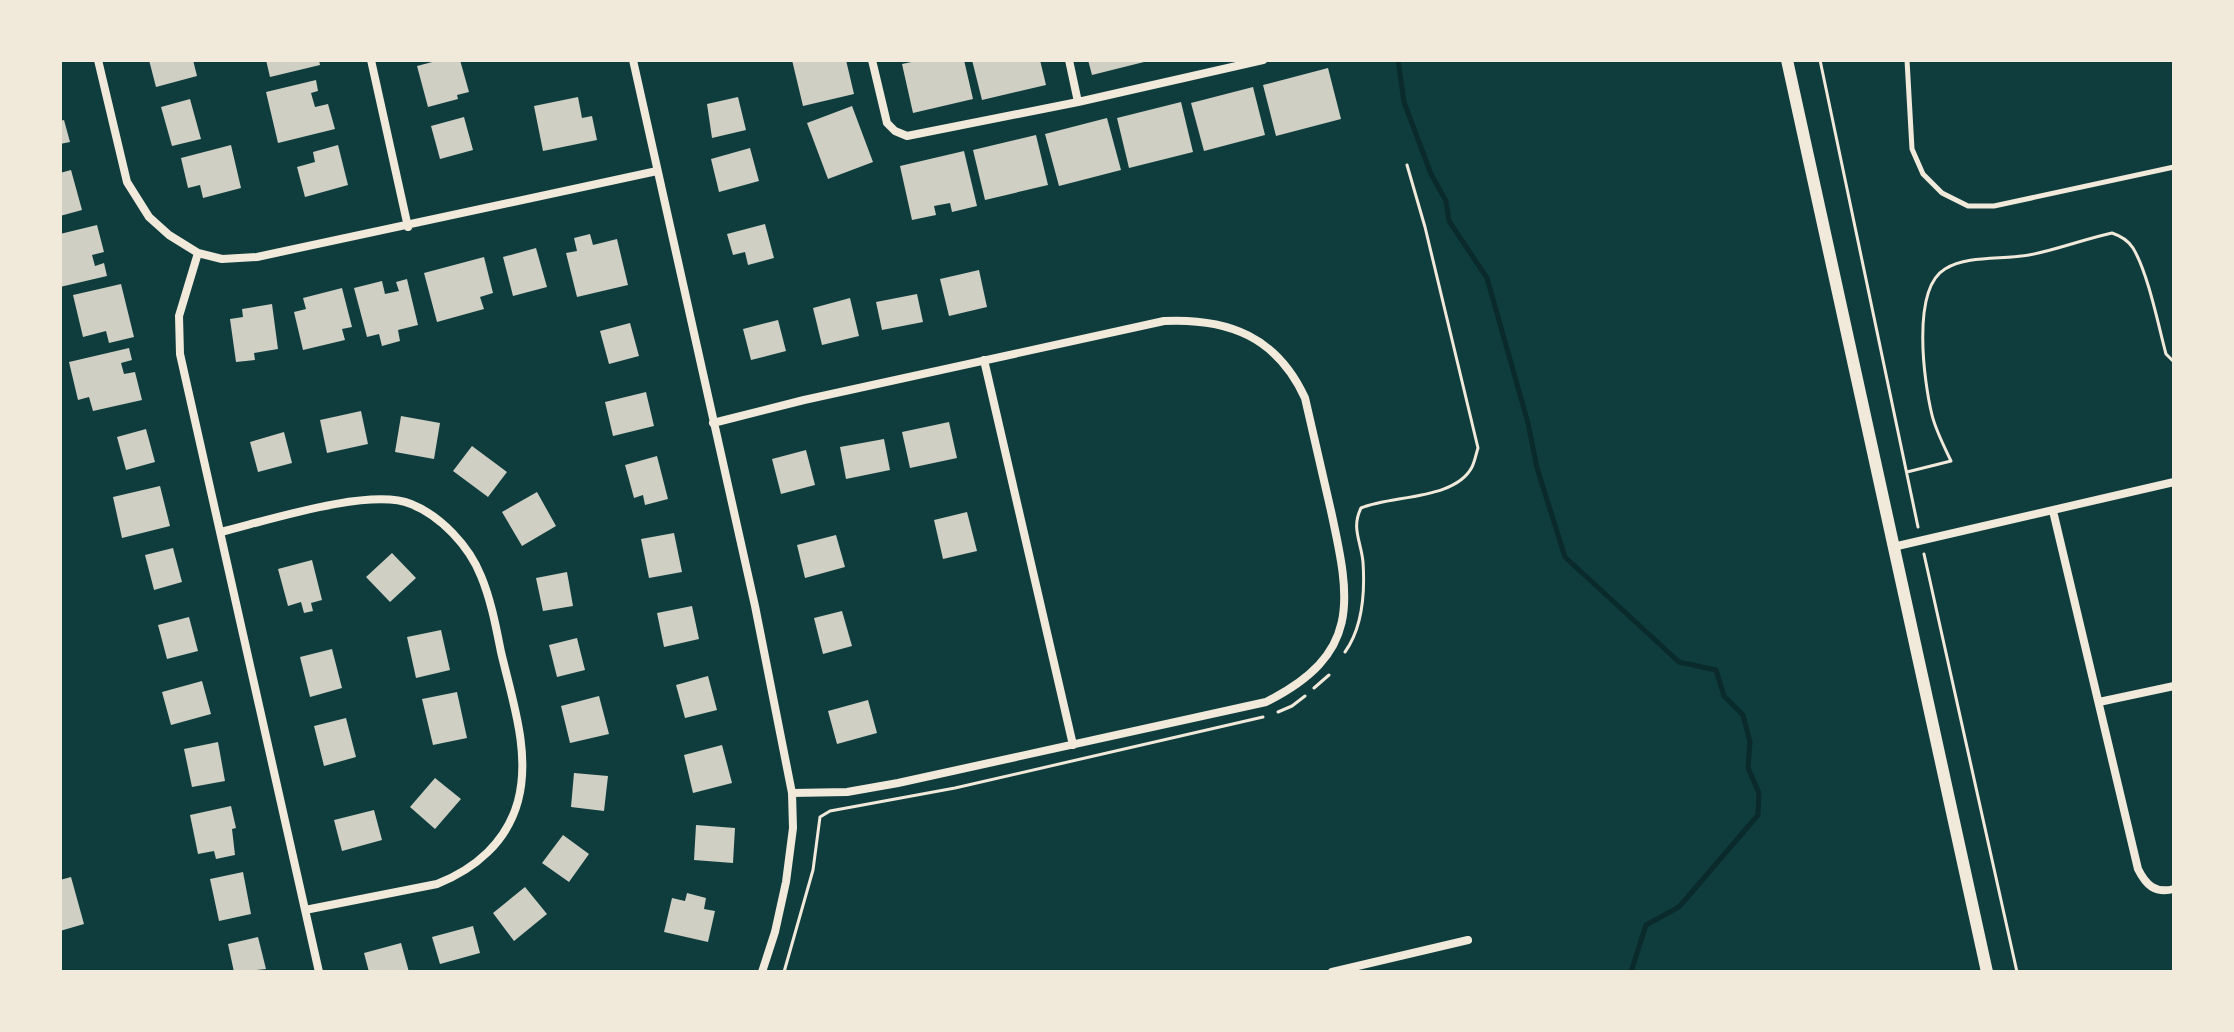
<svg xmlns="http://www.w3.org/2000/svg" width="2234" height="1032" viewBox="0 0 2234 1032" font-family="'Alegreya Sans',sans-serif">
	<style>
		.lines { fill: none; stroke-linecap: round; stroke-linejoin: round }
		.stream { stroke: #0a2a2b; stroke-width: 5 }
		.building { fill: #cfcfc3 }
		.path { stroke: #f1e9da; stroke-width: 3 }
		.service { stroke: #f1e9da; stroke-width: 5 }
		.minor { stroke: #f1e9da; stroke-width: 8 }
		.tertiary { stroke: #f1e9da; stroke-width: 12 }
	</style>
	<rect width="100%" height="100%" fill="#0f3d3e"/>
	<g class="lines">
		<!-- stream -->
		<path class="stream" d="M1398,60L1404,102L1431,174L1446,201L1449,221L1487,278L1528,423L1537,468L1565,557L1679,662L1716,670L1724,696L1743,715L1750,742L1748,768L1759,793L1758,815L1679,907L1646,925L1631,972"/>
	</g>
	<!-- building -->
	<path class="building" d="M149,60H193L197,76L156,87Z
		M266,60H319L320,65L270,77Z
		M440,60H460L469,92L457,95L458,99L428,107L417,66Z
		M792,60H846L854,94L803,106Z
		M921,60H964L973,99L913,113L902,64Z
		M972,60H1040L1046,85L982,100Z
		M1088,60H1144V62L1092,75Z
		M1328,68L1341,119L1276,136L1263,85Z
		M316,80L318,91L311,93L315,107L328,104L335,129L278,143L266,92Z
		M1253,87L1265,135L1204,151L1191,103Z
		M578,97L582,118L592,116L597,140L543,151L534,106Z
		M738,97L746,130L712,138L707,104Z
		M190,99L201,139L172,146L161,107Z
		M1181,102L1193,152L1129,168L1117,118Z
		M852,106L873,162L828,179L807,123Z
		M464,117L473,150L440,159L431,126Z
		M1107,118L1121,170L1059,186L1045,134Z
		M64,120L70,142L60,144V121Z
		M1036,135L1048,185L985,200L973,150Z
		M231,145L241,188L203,198L200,185L188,188L181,158Z
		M338,145L348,185L305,197L297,167L315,162L313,152Z
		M750,148L759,181L719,192L711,159Z
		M964,151L977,206L952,212L950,203L934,206L936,215L912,220L900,166Z
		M71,170L82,210L60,216V173Z
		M765,224L774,258L748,265L745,252L733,255L727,234Z
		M97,225L104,252L92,255L95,266L104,263L107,276L60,287V234Z
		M590,234L593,245L617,239L628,285L577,297L566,253L577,251L574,238Z
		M536,248L547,287L513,296L503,257Z
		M484,257L493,293L480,297L484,309L437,322L424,273Z
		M979,270L987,307L949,316L940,279Z
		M407,279L418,325L398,330L400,341L382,346L379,334L367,337L354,288L382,281L385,294L399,291L396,282Z
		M121,284L134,337L109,343L106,331L83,337L73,295Z
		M342,288L352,327L342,329L345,340L303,350L294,312L306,309L303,298Z
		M917,294L923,322L882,330L876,302Z
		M850,298L859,336L822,345L813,308Z
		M272,304L278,349L254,353L255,360L236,362L230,319L243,317L242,309Z
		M778,320L786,351L751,360L743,329Z
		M630,323L639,356L609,364L600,331Z
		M129,348L132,360L121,363L124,374L135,372L142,400L93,411L89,397L78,400L69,362Z
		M646,392L654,426L613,436L605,402Z
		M361,411L368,444L327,453L320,420Z
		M401,416L440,423L434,459L395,452Z
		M949,422L957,458L910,468L902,432Z
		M146,429L155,462L126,470L117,437Z
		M284,432L292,463L258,472L250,442Z
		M884,439L890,470L846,479L840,447Z
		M472,446L507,472L488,497L453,471Z
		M806,450L815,485L781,494L772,459Z
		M657,456L668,499L645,505L643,495L634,498L625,465Z
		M160,486L170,526L122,538L113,497Z
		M537,492L556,526L522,546L502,512Z
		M967,512L977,551L943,559L934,520Z
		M674,533L682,572L649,578L641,539Z
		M836,535L845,567L805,578L797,545Z
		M173,548L182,582L154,590L145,555Z
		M392,553L416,578L390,602L366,577Z
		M312,560L322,600L311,603L313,611L304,613L301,602L288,606L278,569Z
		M567,572L573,606L543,611L536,578Z
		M692,606L699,639L664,647L657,613Z
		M842,611L852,646L823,654L814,618Z
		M189,617L198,651L167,659L158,625Z
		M441,630L450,670L416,678L407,637Z
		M577,638L585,670L557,677L549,645Z
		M332,649L342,688L310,697L300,657Z
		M708,676L717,710L685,718L676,685Z
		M202,681L211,714L171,725L162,692Z
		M457,692L467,738L433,745L422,699Z
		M599,696L609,734L570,743L561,706Z
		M868,700L877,733L837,744L828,711Z
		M346,718L356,757L324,766L314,726Z
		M218,742L225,781L192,787L184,749Z
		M722,745L732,783L693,793L684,755Z
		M574,773L608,776L604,811L571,807Z
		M435,778L461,799L435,829L410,807Z
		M231,806L236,828L232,829L235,855L216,859L214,851L198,854L190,815Z
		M374,810L382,840L342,851L334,820Z
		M696,825L735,828L733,863L694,860Z
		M563,835L589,854L569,882L542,863Z
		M243,872L251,914L219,921L210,879Z
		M71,877L84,924L60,931V880Z
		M525,887L547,914L514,941L493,913Z
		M687,893L706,898L704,909L715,911L708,942L664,932L672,898L685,901Z
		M473,926L480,953L440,964L432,937Z
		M258,937L266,969L234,972L228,944Z
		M401,943L409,972H369L364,953Z"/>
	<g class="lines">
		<!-- path -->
		<path class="path" d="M1820,60L1918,527
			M1907,472L1951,461C1944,446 1936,431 1932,415C1924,382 1911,289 1945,269C1968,255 2002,260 2029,255C2057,250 2084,239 2112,233C2121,236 2128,240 2133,248C2148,273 2158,324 2166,354L2174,362
			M1924,554L2017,972
			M1345,652C1363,627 1365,592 1363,562C1361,541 1351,528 1361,508C1392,495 1455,500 1472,467C1475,461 1476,454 1478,448L1425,227L1407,165
			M1314,688L1329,675
			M1278,712L1292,706L1305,696
			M784,972L813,870L820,817L830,811L955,788L1263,717"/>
		<!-- service -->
		<path class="service" d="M1907,60L1912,149L1923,174L1942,193L1968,206H1994L2174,167"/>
		<!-- minor -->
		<path class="minor" d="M98,60L127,182L149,217L169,235L198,253L222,259L257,257L657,171
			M371,60L408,227
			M633,60L755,606L792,793L793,828L786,882L775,932L762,972
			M872,60L887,123L895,131L907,136L1078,102L1263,60
			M1069,60L1078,102
			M198,253L179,316L180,354L319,972
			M984,360L1073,745
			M713,423L804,400L1164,321C1229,318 1277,337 1305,398C1314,436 1322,473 1331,511C1351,602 1361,654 1266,702L898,783L847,792L792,793
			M2053,511L2138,869C2146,885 2155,894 2174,889
			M221,532C266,521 370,487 411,504C441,516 469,546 481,576C491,600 496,627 501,652C512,699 531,753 518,801C507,842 475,869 437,884L305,910
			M1893,547L2174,482
			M2099,702L2174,686
			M1332,972L1468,940"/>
		<!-- tertiary -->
		<path class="tertiary" d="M1787,60L1987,972"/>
	</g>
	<!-- border -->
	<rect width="2234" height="1032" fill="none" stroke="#f1e9da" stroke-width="124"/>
</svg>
